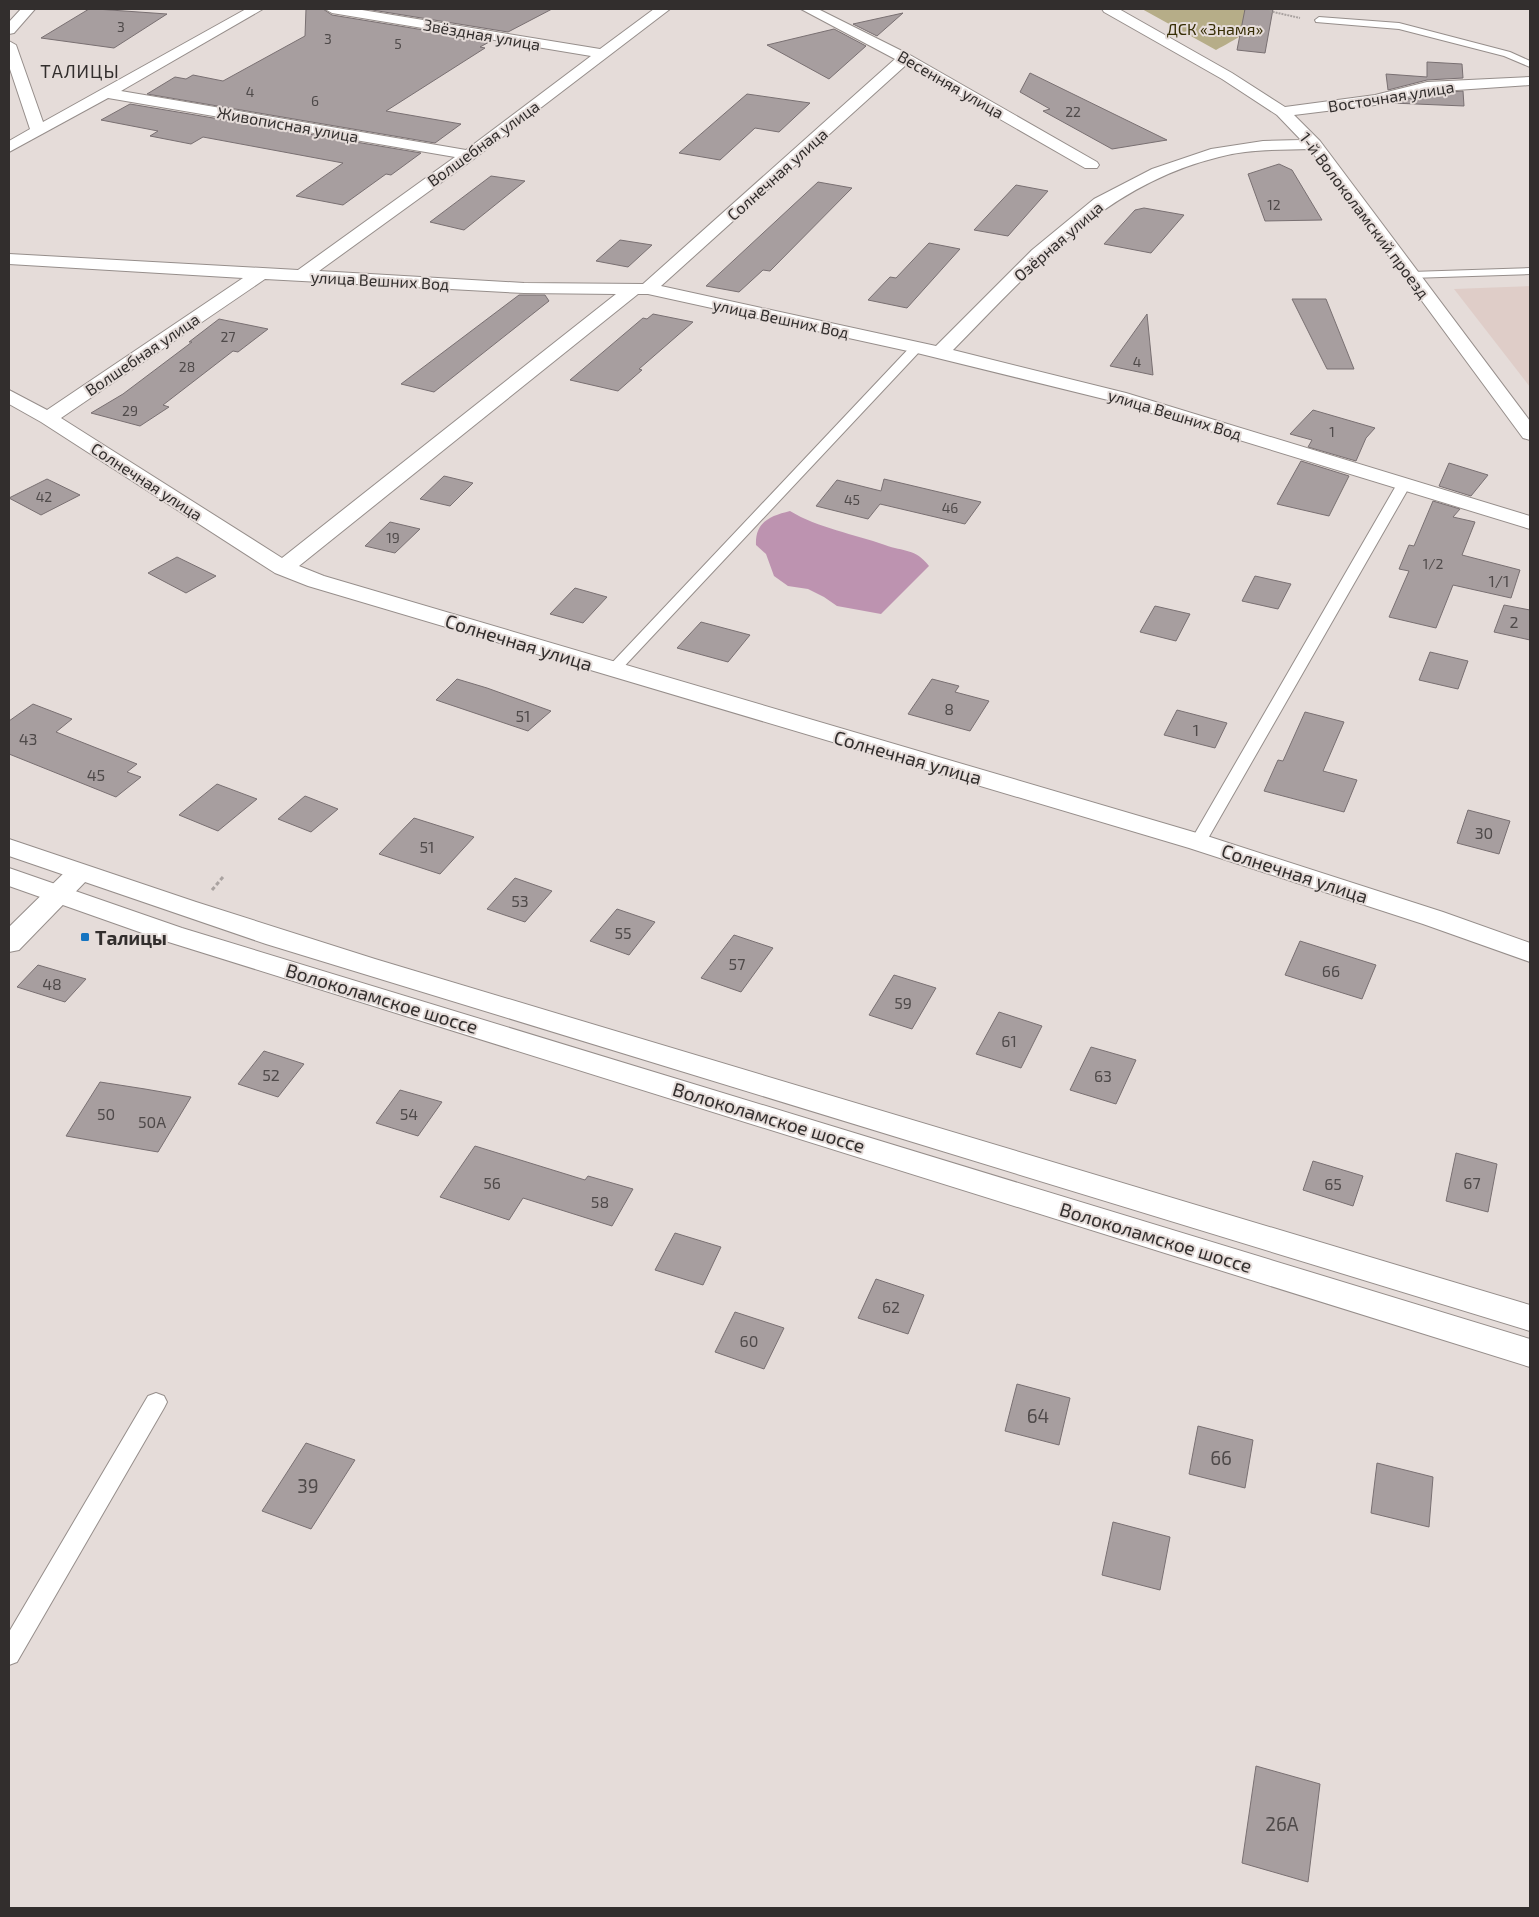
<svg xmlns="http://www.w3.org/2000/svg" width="1539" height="1917" viewBox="0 0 1539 1917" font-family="'Exo 2',sans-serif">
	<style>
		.built { fill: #dfcdc8 }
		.green { fill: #b6ad88 }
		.water { fill: #bd93b0 }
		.building { fill: #a79e9f; stroke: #797072 }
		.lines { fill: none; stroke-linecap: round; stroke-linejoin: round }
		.service-casing { stroke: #968e8b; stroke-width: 2 }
		.minor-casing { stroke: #968e8b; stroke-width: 2 }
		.primary-casing { stroke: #968e8b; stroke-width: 2 }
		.path-far1 { stroke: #aaa3a1; stroke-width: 2; stroke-dasharray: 2 1; stroke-linecap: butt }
		.path { stroke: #aaa3a1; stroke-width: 3; stroke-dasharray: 4 2.5; stroke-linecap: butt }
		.service { fill: #fff; fill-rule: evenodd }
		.minor { fill: #fff; fill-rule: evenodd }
		.primary { fill: #fff; fill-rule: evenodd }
		.poi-dot { fill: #1574c1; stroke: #e5dcd9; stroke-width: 2 }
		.labels { text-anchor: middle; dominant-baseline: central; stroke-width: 4; stroke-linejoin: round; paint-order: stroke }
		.far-number-label { font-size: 14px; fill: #4f4a4a }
		.far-park-label { font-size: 16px; fill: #372e06; stroke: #e5dcd9 }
		.far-street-label { font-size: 16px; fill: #322e2d; stroke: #e5dcd9 }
		.number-label { font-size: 16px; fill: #4f4a4a }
		.far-quarter-label { font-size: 18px; letter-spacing: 1px; fill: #322e2d; stroke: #e5dcd9 }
		.street-label { font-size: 19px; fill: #322e2d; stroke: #e5dcd9 }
		.poi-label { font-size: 19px; font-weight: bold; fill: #322e2d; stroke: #e5dcd9; text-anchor: start }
		.near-number-label { font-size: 19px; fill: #4f4a4a }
	</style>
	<rect width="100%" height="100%" fill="#e5dcd9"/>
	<!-- built -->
	<path class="built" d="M1530,286V387L1454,289Z"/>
	<!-- green -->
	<path class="green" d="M1142,9H1268C1258,28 1234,40 1216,50Z"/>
	<!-- water -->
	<path class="water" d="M790,511C818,528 854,534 885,545C904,552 915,548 929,566L881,614L837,606L824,597L808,589L788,586L774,576L766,554L756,545C755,522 770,516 790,511Z"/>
	<!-- building -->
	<path class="building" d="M89,9H96L167,14L114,48L41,38Z
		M306,9H323L332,15L491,41L480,47L485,48L386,111L461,124L435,143L147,94L175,77L186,79L193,75L223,81L305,36Z
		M366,9H552L508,32Z
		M1245,9H1273L1265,53L1237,50Z
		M903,13L877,36L853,24Z
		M834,29L866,46L829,79L767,45Z
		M1427,62L1462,64L1463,78L1427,80L1388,90L1386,74L1427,77Z
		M1030,73L1167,140L1112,149L1043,111L1050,109L1020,92Z
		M1463,91L1464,106L1392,103L1427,94Z
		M747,94L810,103L779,132L755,128L720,160L679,153Z
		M130,104L421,153L391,175L386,174L343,205L296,196L343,163L203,137L191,144L150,136L158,131L101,120Z
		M1279,164L1292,170L1322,220L1265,221L1248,174Z
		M491,176L525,181L464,230L430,222Z
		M818,182L852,188L770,271L763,270L739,292L706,286Z
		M1016,185L1048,191L1008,236L974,230Z
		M1144,208L1184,215L1151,253L1104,244L1135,210Z
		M620,240L652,245L628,267L596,261Z
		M929,243L960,249L907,308L868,300L890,277L896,278Z
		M519,295H545L549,301L434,392L401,384Z
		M1292,299H1326L1354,369H1327Z
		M653,314L693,322L639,369L642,370L618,391L570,380L643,318L647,319Z
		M1147,314L1153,375L1110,366Z
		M219,319L268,329L238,352L233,351L163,405L169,407L140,426L91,413L123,394L192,342H189Z
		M1313,410L1375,428L1366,438L1356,461L1308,447L1312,440L1290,434Z
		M1301,461L1349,476L1329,516L1277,504Z
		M1449,463L1488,475L1471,496L1439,486Z
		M444,476L473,483L450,506L420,499Z
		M47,479L80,495L41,515L9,498Z
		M884,479L981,502L965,524L880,504L868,519L816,506L837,480L881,491Z
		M1433,501L1460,509L1453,517L1475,522L1462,555L1520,570L1511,598L1453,585L1436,628L1389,617L1409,571L1399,569L1409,545L1414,546Z
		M390,522L420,529L395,553L365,546Z
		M177,557L216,576L186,593L148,573Z
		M1255,576L1291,584L1278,609L1242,601Z
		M575,588L607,597L583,623L550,614Z
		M1504,605L1530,610V640L1494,632Z
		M1155,606L1190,614L1176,641L1140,632Z
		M701,622L750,635L728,662L677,648Z
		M1430,652L1468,661L1458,689L1419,680Z
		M457,679L487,688L551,711L528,731L436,700Z
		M932,679L959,686L955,692L989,701L970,731L908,714Z
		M33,704L72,719L56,732L137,764L127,772L141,777L116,797L9,754V721Z
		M1177,710L1227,723L1215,748L1164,735Z
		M1305,712L1344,722L1323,771L1357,780L1344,812L1264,791L1278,760L1283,761Z
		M217,784L257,799L218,831L179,815Z
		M305,796L338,809L311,832L278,819Z
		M1468,810L1510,821L1499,854L1457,843Z
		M414,818L474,837L440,874L379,854Z
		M515,878L552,891L525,922L487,909Z
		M617,909L655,922L629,955L590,941Z
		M734,935L773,948L741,992L701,978Z
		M1300,941L1376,965L1362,999L1285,975Z
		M38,965L86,979L65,1002L17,987Z
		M894,975L936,988L912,1029L869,1015Z
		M999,1012L1042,1026L1021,1068L976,1054Z
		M1091,1047L1136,1060L1116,1104L1070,1090Z
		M264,1051L304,1064L278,1097L238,1084Z
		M100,1082L145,1089L191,1097L158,1152L66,1136Z
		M400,1090L442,1102L418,1136L376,1123Z
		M475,1146L585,1180L588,1176L633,1189L612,1226L523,1198L509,1220L440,1197Z
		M1456,1153L1497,1164L1488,1212L1446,1201Z
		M1313,1161L1363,1176L1353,1206L1303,1190Z
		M675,1233L721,1247L703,1285L655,1270Z
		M876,1279L924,1295L908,1334L858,1318Z
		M735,1312L784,1328L764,1369L715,1352Z
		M1017,1384L1070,1398L1059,1445L1005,1431Z
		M1198,1426L1253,1440L1245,1488L1189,1474Z
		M306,1443L355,1460L311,1529L262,1511Z
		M1377,1463L1433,1477L1429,1527L1371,1513Z
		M1113,1522L1170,1537L1160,1590L1102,1575Z
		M1256,1766L1320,1784L1308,1882L1242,1863Z"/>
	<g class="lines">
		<defs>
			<path id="service" d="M1319,17L1399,23L1510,52L1530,61V67L1504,56L1399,29L1316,22L1315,20Z
				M1530,268V274L1411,278L1405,275L1411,272Z
				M917,343L923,347L921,350L618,673H608L606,670L608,667L913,344Z
				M1404,480L1411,484L1206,842L1204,846H1192L1190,842L1397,484Z
				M156,1393L164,1396L167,1402L164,1408L17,1662L9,1665V1632L148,1396Z"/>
			<path id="minor" d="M21,9H35L14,33L9,34V22Z
				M246,9H263L121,91L466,150L591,56L332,13L325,9H356L600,49L654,9H670L475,158L319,271L524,283L643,284L895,59L801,9H818L910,55L1097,162L1099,165L1097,168H1085L906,65L661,286L936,346L1032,250L1094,199L1152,169L1211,149L1263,141L1301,140L1277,115L1222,79L1104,12L1102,9H1119L1232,73L1285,107L1375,95L1427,82L1530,77V85L1427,92L1375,105L1294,115L1320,141L1530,421V440L1523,438L1310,149C1280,150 1248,149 1219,157C1104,185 1033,269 953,350L1126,393L1530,516V529L1112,401L917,353L648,294H638L299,566L324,576L1207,836L1443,912L1530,943V962L1423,924L1189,848L308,586L275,573L41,422L9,404V390L47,410L243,278L9,264V254L298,270L455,157L108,98L9,152V141L30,129L9,66V41L16,45L43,122ZM265,279L524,293L616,294L282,558L61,418Z
				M79,864L88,867L92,873L88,879L19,950L9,952V927L70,867Z"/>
			<path id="primary" d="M9,839L196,902L375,959L1530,1305V1331L266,944L9,856Z
				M9,868L182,928L1530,1339V1367L162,940L9,886Z"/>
		</defs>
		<!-- service casing -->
		<use href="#service" class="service-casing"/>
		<!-- minor casing -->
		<use href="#minor" class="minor-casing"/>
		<!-- primary casing -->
		<use href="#primary" class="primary-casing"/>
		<!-- path-far1 -->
		<path class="path-far1" d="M1270,9L1269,11L1300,18"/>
		<!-- path -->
		<path class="path" d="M212,890L223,877"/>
		<!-- service -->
		<use href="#service" class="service"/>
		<!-- minor -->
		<use href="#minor" class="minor"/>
		<!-- primary -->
		<use href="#primary" class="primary"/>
	</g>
	<!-- markers -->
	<rect class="poi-dot" x="80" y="932" width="10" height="10" rx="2.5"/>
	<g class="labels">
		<!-- far-number labels -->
		<g class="far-number-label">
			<text x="121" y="26">3</text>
			<text x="328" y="38">3</text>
			<text x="398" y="43">5</text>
			<text x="250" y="91">4</text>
			<text x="315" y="100">6</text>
			<text x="1073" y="111">22</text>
			<text x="1274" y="204">12</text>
			<text x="228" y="336">27</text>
			<text x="1137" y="361">4</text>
			<text x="187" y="366">28</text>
			<text x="130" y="410">29</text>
			<text x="1332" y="431">1</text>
			<text x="44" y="496">42</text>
			<text x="852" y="499">45</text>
			<text x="950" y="507">46</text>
			<text x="393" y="537">19</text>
			<text x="1433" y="563">1/2</text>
		</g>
		<!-- far-park labels -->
		<g class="far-park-label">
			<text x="1215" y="28">ДСК «Знамя»</text>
		</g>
		<!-- far-street labels -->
		<g class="far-street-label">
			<text transform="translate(482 34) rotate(10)">Звёздная улица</text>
			<text transform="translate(951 84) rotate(30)">Весенняя улица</text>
			<text transform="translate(1391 96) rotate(-9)">Восточная улица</text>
			<text transform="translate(288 124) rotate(10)">Живописная улица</text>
			<text transform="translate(483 143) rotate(-36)">Волшебная улица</text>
			<text transform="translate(777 174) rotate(-42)">Солнечная улица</text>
			<text transform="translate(1365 215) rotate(53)">1-й Волоколамский проезд</text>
			<text transform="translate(1058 241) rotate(-41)">Озёрная улица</text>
			<text transform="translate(380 280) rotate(3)">улица Вешних Вод</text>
			<text transform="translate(781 318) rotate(12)">улица Вешних Вод</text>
			<text transform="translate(142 354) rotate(-34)">Волшебная улица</text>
			<text transform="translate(1175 414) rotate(17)">улица Вешних Вод</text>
			<text transform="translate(147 481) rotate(33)">Солнечная улица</text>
		</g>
		<!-- number labels -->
		<g class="number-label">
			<text x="1499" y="580">1/1</text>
			<text x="1514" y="621">2</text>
			<text x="949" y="708">8</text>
			<text x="523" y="715">51</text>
			<text x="1196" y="729">1</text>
			<text x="28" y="738">43</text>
			<text x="96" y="774">45</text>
			<text x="1484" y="832">30</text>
			<text x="427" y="846">51</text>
			<text x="520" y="900">53</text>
			<text x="623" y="932">55</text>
			<text x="737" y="963">57</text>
			<text x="1331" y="970">66</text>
			<text x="52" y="983">48</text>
			<text x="903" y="1002">59</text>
			<text x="1009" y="1040">61</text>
			<text x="271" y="1074">52</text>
			<text x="1103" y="1075">63</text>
			<text x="106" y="1113">50</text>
			<text x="409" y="1113">54</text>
			<text x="152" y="1121">50А</text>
			<text x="492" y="1182">56</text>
			<text x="1472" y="1182">67</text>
			<text x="1333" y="1183">65</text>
			<text x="600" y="1201">58</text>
			<text x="891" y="1306">62</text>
			<text x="749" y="1340">60</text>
		</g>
		<!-- far-quarter labels -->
		<g class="far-quarter-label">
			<text x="80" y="71">ТАЛИЦЫ</text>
		</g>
		<!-- street labels -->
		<g class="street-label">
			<text transform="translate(519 642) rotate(17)">Солнечная улица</text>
			<text transform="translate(908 757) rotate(16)">Солнечная улица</text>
			<text transform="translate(1295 873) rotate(18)">Солнечная улица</text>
			<text transform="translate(382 998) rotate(17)">Волоколамское шоссе</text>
			<text transform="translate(769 1117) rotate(17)">Волоколамское шоссе</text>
			<text transform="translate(1156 1237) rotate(17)">Волоколамское шоссе</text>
		</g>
		<!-- poi labels -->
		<g class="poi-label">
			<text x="95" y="937">Талицы</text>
		</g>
		<!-- near-number labels -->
		<g class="near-number-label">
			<text x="1038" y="1415">64</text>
			<text x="1221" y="1457">66</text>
			<text x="308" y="1485">39</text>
			<text x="1282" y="1823">26А</text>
		</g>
	</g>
	<!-- border -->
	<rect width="1539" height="1917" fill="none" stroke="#322e2d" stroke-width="20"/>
</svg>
